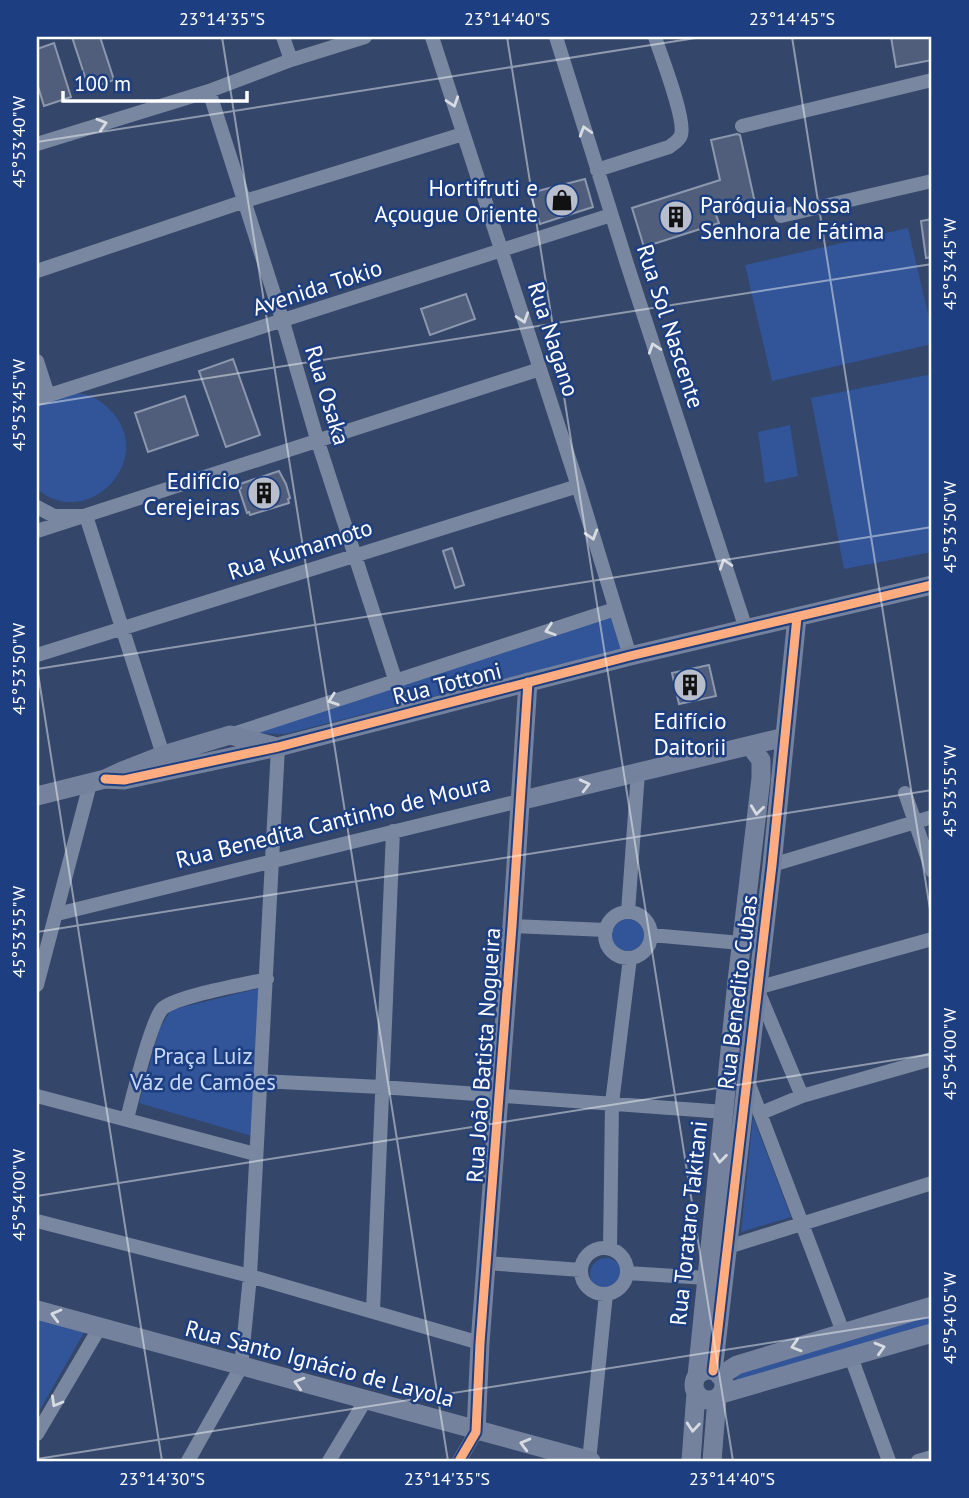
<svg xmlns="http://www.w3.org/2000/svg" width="969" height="1498" viewBox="0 0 969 1498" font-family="'PT Sans',sans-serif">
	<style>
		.green { fill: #315598 }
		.building { fill: #505e7b; stroke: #8d98af; stroke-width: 2 }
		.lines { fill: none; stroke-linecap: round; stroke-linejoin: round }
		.street { stroke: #7987a0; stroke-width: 14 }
		.secondary { stroke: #75829d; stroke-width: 19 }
		.cycleway-casing { stroke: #1d3f81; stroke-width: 13 }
		.cycleway { stroke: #ffac80; stroke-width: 9 }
		.oneway { stroke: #d7dbe2 }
		.oneway2 { stroke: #d6dae2 }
		.ticks { fill: none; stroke: #fff; stroke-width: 2; stroke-opacity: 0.45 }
		.labels { text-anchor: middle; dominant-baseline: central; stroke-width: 5; stroke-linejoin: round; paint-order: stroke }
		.poi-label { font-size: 23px; fill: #fff; stroke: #1d3f81; text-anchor: end }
		.street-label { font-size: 23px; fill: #fff; stroke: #1d3f81 }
		.park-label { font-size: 23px; fill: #c6d7f7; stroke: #1d3f81 }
		.neatline { fill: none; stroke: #fff; stroke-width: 2.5 }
		.ticks-label { font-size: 18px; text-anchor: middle; fill: #fff }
	</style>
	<rect width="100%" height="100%" fill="#34466a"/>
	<!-- green -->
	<path class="green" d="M908,228L932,331V344L772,381L745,265Z
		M932,374V552L844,569L811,398Z
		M64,392C86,393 96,395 112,412C156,460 88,532 37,489V405Z
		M790,425L798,476L765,483L758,432Z
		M613,614L624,649L285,734L256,733Z
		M612 935a16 16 0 1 1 32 0a16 16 0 1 1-32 0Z
		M260,988L252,1136L139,1103L160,1028L171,1010Z
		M753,1117L791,1217L741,1232Z
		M590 1274a16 16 0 1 1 32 0a16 16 0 1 1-32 0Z
		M932,1312V1327L737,1383L736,1374Z
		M37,1316L86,1329L37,1415Z"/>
	<!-- building -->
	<path class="building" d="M72,37H100L114,80L89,89Z
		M891,37H932V60L896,67Z
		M54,43L71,97L44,106L37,83V49Z
		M737,134L740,135L755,203L715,212L719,223L644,247L632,208L720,180L711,140Z
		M585,179L593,207L540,224L530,193Z
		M932,219V257L926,258L921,221Z
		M466,294L475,319L430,335L421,309Z
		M233,359L260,435L226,447L199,371Z
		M185,396L198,435L148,452L135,413Z
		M279,471L286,484L290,498L288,499L289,503L250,515L249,512L247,513L239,489L241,488L240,484Z
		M452,548L464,585L455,588L443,551Z
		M709,665L716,696L679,704L672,673Z"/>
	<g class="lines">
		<!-- street -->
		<path class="street" d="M283,37L291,60
			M432,37L578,486L630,656
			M556,37L627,264L746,629
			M209,91L283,322L317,439L395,679L404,713
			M742,126L932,80
			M37,144L209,91L291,60L365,37
			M597,170L669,147C674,143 679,141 681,135C686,119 661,56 655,37
			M781,216L932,181
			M37,271L245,201L463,134
			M37,361L48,395
			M37,399L611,215
			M37,507L54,516H86L166,764
			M37,531L540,369
			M37,655L578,486
			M230,735L615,609
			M905,793L932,871
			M772,865L932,817
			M628,912L638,772
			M605 935a23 23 0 1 1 46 0a23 23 0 1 1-46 0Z
			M57,914L519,801
			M512,926L606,930
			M651,935L741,943
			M37,985L90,784
			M757,988L932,939
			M758,991L802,1096
			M747,1079L843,1332
			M260,1081L381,1087L725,1112
			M37,1096L255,1154
			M761,1113L802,1096L932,1059
			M127,1119C132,1099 151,1021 162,1009C175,996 246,984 267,979
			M37,1221L250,1276L480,1343
			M728,1247L932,1183
			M581 1271a23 23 0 1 1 46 0a23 23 0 1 1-46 0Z
			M610,1249L612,1103L630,958
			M486,1263L581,1270
			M627,1273L707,1278
			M373,1311L393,831
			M851,1357L889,1461
			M37,1434L100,1327
			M188,1461L241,1367L250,1276L278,747
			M329,1461L365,1401
			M459,1461L476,1432
			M589,1461L606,1294
			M918,1461L932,1457"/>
		<!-- secondary -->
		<path class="secondary" d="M105,779L124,780L278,747L630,656L932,585
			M37,796L105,779L122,771L163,755L230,735L273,746
			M519,801L785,737
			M37,1310L591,1461
			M694 1385a15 15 0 1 1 30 0a15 15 0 1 1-30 0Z
			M713,1371L772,865L797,617
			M697,1376L737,981L761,778V760L750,746
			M720,1376L737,1365L932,1306
			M721,1394L932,1333
			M476,1432L480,1343L512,926L528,682
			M691,1461L696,1393
			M712,1461L717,1398"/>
		<defs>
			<path id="cycleway" d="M105,779L124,780L278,747L630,656L932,585
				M713,1371L772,865L797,617
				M459,1461L476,1432L480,1343L512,926L528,682"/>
		</defs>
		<!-- cycleway casing -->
		<use href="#cycleway" class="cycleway-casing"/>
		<!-- cycleway -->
		<use href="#cycleway" class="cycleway"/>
	</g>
	<!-- one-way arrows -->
	<defs><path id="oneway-chevron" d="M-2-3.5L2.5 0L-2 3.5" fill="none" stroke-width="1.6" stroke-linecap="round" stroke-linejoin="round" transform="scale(1.75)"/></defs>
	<g class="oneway">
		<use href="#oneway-chevron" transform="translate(453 102) rotate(72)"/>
		<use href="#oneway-chevron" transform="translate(102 124) rotate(-17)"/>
		<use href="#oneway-chevron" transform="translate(585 131) rotate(-107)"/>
		<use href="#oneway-chevron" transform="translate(523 318) rotate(72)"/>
		<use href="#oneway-chevron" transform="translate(654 348) rotate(-108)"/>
		<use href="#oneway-chevron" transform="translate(592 535) rotate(73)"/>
		<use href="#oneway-chevron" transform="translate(725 564) rotate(-108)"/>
		<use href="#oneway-chevron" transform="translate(550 630) rotate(162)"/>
		<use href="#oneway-chevron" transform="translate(333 700) rotate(161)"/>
		<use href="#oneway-chevron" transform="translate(56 1402) rotate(120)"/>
	</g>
	<g class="oneway2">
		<use href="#oneway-chevron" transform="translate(585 785) rotate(-14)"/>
		<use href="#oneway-chevron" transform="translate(757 810) rotate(97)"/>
		<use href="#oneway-chevron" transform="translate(720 1158) rotate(96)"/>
		<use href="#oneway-chevron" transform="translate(56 1315) rotate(-165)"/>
		<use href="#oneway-chevron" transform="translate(796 1346) rotate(163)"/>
		<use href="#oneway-chevron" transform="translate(880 1348) rotate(-16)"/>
		<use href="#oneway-chevron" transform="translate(299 1383) rotate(-164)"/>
		<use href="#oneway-chevron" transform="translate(693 1427) rotate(95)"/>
		<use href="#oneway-chevron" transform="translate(525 1444) rotate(-165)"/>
	</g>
	<!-- ticks -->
	<path class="ticks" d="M222,37L448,1461M507,37L733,1461M792,37L932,922M37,142L702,37M37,405L932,264M37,667L162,1461M37,669L932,527M37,932L932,790M37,1196L932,1054M37,1459L932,1317"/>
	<!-- icons -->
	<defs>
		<symbol id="shop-disc" viewBox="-11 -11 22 22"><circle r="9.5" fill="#b8becb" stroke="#1d3f81"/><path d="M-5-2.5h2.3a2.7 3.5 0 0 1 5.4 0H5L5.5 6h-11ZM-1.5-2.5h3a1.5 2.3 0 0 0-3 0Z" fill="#111"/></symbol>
		<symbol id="building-disc" viewBox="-11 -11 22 22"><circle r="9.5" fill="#b8becb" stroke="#1d3f81"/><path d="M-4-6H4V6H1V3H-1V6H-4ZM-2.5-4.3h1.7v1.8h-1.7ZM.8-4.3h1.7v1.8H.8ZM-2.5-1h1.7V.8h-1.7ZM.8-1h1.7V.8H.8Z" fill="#111"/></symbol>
	</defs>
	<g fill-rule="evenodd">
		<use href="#shop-disc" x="543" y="181" width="38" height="38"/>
		<use href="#building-disc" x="657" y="198" width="38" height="38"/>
		<use href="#building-disc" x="245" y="474" width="38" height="38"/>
		<use href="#building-disc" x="671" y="666" width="38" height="38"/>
	</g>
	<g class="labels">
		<!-- poi labels -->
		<g class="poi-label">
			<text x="538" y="187">Hortifruti e<tspan x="538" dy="26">Açougue Oriente</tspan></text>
			<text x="700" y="204" text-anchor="start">Paróquia Nossa<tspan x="700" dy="26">Senhora de Fátima</tspan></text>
			<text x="240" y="480">Edifício<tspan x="240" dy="26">Cerejeiras</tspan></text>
			<text x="690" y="720" text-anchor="middle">Edifício<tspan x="690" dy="26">Daitorii</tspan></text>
		</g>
		<!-- street labels -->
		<g class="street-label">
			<text transform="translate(317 287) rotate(-18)">Avenida Tokio</text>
			<text transform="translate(671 326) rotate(72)">Rua Sol Nascente</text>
			<text transform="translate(554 339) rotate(72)">Rua Nagano</text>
			<text transform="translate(328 395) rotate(73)">Rua Osaka</text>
			<text transform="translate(300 549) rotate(-18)">Rua Kumamoto</text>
			<text transform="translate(447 683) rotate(-14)">Rua Tottoni</text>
			<text transform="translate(333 821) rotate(-14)">Rua Benedita Cantinho de Moura</text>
			<text transform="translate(737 992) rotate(-83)">Rua Benedito Cubas</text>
			<text transform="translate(483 1055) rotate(-86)">Rua João Batista Nogueira</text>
			<text transform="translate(688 1223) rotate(-84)">Rua Torataro Takitani</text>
			<text transform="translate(320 1363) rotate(15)">Rua Santo Ignácio de Layola</text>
		</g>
		<!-- park labels -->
		<g class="park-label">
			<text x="203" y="1055">Praça Luiz<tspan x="203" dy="26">Váz de Camões</tspan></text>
		</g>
	</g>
	<!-- border -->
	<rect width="969" height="1498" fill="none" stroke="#1d3f81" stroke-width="77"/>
	<!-- scale -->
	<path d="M63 91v10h184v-10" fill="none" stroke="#ffffff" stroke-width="3.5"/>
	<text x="74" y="91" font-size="21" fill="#ffffff" stroke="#1d3f81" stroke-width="5" paint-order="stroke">100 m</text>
	<rect x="38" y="38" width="892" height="1422" class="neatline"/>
	<g class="ticks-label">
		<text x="222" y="25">23°14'35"S</text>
		<text x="507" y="25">23°14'40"S</text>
		<text x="792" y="25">23°14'45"S</text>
		<text transform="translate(19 142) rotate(-90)" y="6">45°53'40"W</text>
		<text transform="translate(950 264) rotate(-90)" y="6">45°53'45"W</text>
		<text transform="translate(19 405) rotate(-90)" y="6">45°53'45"W</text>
		<text transform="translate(950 527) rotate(-90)" y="6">45°53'50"W</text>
		<text transform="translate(19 669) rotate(-90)" y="6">45°53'50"W</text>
		<text transform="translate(950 791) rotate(-90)" y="6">45°53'55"W</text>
		<text transform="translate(19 932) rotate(-90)" y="6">45°53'55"W</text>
		<text transform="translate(950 1054) rotate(-90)" y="6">45°54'00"W</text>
		<text transform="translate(19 1195) rotate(-90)" y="6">45°54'00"W</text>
		<text transform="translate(950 1318) rotate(-90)" y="6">45°54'05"W</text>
		<text x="162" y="1485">23°14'30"S</text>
		<text x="447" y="1485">23°14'35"S</text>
		<text x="732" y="1485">23°14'40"S</text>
	</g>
</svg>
